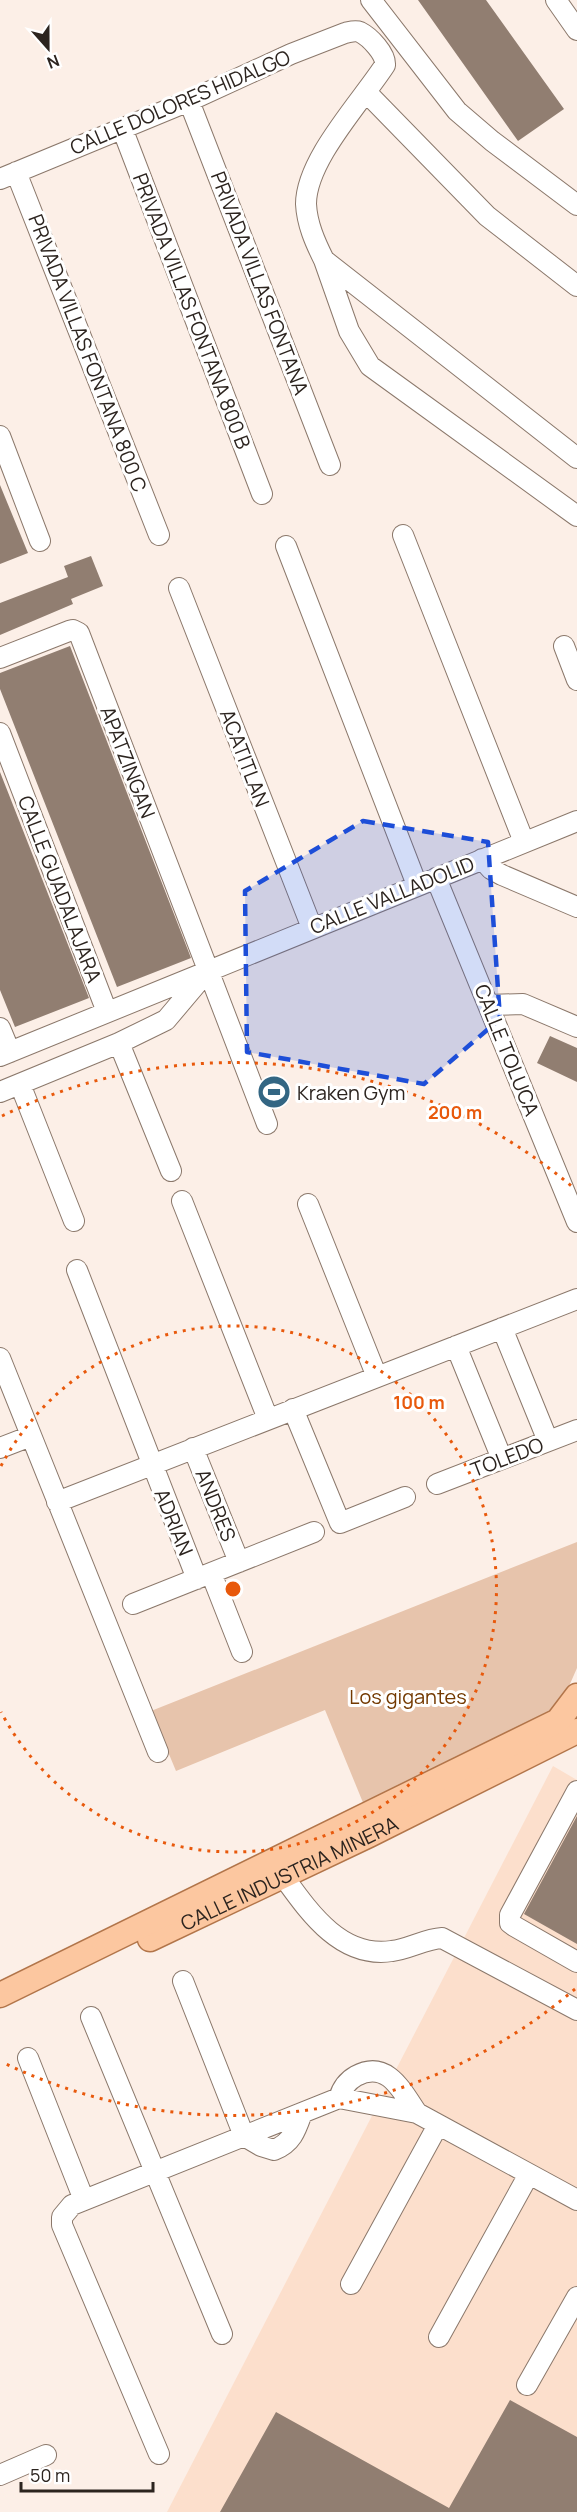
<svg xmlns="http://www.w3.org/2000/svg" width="577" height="2512" viewBox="0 0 577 2512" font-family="Manrope,sans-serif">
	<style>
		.built { fill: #fcdfcc }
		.green { fill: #e7c4ac }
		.building { fill: #917e71 }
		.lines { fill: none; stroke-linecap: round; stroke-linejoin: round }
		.minor-casing { stroke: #8b786b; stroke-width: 22 }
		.major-casing { stroke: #b2754a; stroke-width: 27 }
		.minor { stroke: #fff; stroke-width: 20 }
		.major { stroke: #fcc7a0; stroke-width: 24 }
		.marked { fill: #1d4ed8; fill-opacity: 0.2; stroke: #1d4ed8; stroke-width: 4.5; stroke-dasharray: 12 8; stroke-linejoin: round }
		.ring { fill: none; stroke: #e8590c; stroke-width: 3; stroke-dasharray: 3 6 }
		.labels { text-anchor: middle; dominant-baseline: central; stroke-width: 6; stroke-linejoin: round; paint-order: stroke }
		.street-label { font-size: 20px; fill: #2c241f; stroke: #fff }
		.poi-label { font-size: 20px; fill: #2c241f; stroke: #fff; text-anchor: start }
		.park-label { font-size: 20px; fill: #733900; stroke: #fff }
		.centre { fill: #e8590c; stroke: #fff; stroke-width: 3 }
		.ring-label { font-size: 18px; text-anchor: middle; font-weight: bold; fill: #e8590c; stroke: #fff; stroke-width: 6; stroke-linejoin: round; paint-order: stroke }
	</style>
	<rect width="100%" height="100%" fill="#fcefe7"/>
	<!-- built -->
	<path class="built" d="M553,1766L577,1780V2512H167Z"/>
	<!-- green -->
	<path class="green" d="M577,1542V1668L555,1718L364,1805L325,1710L176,1771L151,1711Z"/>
	<!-- building -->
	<path class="building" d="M418,0H486L564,109L518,141Z
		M0,485L28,553L0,564Z
		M91,556L103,586L71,599L73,604L0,635V603L68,577L64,566Z
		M70,646L191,958L117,987L0,689V673Z
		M0,772L89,998L15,1027L0,990Z
		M550,1036L577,1048V1082L537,1063Z
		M577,1816V1944L524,1914Z
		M510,2400L577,2437V2512H220L276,2412L449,2508Z"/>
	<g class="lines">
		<defs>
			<path id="minor" d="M371,0L457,111L492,141L577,205
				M556,0L577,30
				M367,93L487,216L577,286
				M189,101L330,465
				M122,128L262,494
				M16,172L159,535
				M0,179L189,101L291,54L345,33C350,32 355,30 360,32C370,37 386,54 385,65C361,102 306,160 306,204C307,224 315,242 324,260L577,458
				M324,260L349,331L370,366L577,516
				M0,436L40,541
				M403,535L524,842
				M286,546L417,885
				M179,588L312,928
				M564,646L577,680
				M0,658L69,631L73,630L79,633L267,1124
				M0,733L107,1012
				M482,859L491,869L502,875L577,907
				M436,878L577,1222
				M488,1005L523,1004L577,1027
				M0,1028L10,1052
				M119,1043L171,1171
				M0,1056L577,821
				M20,1084L74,1221
				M0,1092L119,1043L166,1020L204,975
				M182,1201L268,1419
				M308,1204L377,1377
				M77,1270L197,1579
				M502,1328L548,1441
				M456,1346L502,1459
				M0,1358L158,1752
				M293,1409L340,1523L405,1497
				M0,1448L31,1436
				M193,1448L239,1562
				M437,1484L577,1430
				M57,1502L577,1299
				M211,1573L242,1652
				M133,1604L314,1532
				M577,1791L510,1915V1923L514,1926L577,1962
				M283,1876C309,1912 341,1959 392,1951C409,1949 425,1939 442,1938L577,2010
				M183,1981L244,2136L261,2146L274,2150C292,2143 296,2130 302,2113
				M91,2017L222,2334
				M28,2058L84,2200
				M417,2113C402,2091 387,2059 356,2076C347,2081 342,2088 339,2098L417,2113L577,2200
				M351,2284L438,2125
				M439,2337L529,2174
				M527,2385L577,2297
				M159,2454L62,2225V2217L72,2205L339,2098
				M0,2475L46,2455"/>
			<g id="major">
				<path id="s1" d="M150,1939L369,1835L577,1731"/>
				<path d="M0,1995L558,1721L577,1696"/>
			</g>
		</defs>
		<!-- minor casing -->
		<use href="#minor" class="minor-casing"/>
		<!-- major casing -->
		<use href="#major" class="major-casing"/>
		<!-- minor -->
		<use href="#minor" class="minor"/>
		<!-- major -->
		<use href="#major" class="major"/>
	</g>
	<!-- marked area -->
	<path class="marked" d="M363,821L488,842L500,1019L424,1084L247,1052L245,891Z"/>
	<!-- distance rings -->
	<g class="ring">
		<path d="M1 1466A263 263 0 1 1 1 1712"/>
		<path d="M575 1989A526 526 0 0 1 2 2062M2 1116A526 526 0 0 1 575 1189"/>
	</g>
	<!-- icons -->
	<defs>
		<symbol id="stadium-disc" viewBox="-11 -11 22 22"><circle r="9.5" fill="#336683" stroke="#fff"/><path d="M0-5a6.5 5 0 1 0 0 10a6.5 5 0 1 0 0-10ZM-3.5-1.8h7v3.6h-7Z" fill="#fff"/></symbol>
	</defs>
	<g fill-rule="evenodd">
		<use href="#stadium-disc" x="255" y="1073" width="38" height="38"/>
	</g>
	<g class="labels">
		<!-- street labels -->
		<g class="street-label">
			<text transform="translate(180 102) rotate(-23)">CALLE DOLORES HIDALGO</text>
			<text transform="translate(260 283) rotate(69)">PRIVADA VILLAS FONTANA</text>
			<text transform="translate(192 311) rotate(69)">PRIVADA VILLAS FONTANA 800 B</text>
			<text transform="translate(88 353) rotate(69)">PRIVADA VILLAS FONTANA 800 C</text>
			<text transform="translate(245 758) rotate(69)">ACATITLAN</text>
			<text transform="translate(128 762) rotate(69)">APATZINGAN</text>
			<text transform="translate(60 889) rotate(69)">CALLE GUADALAJARA</text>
			<text transform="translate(392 895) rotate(-22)">CALLE VALLADOLID</text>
			<text transform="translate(507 1050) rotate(68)">CALLE TOLUCA</text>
			<text transform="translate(507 1457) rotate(-21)">TOLEDO</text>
			<text transform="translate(216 1505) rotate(68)">ANDRES</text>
			<text transform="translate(174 1522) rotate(68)">ADRIAN</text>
			<text stroke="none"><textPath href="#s1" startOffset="154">CALLE INDUSTRIA MINERA</textPath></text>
		</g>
		<!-- poi labels -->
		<g class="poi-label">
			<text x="297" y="1092">Kraken Gym</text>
		</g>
		<!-- park labels -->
		<g class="park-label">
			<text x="408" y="1696">Los gigantes</text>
		</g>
	</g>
	<circle cx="233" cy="1589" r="9" class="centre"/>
	<g class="ring-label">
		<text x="455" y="1119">200 m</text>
		<text x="419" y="1409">100 m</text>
	</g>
	<!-- north arrow -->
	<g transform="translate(48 48) rotate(159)" stroke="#ffffff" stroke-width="4.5" paint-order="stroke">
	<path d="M0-4.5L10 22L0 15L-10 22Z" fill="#2c241f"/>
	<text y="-9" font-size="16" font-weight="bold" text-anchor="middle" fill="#2c241f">N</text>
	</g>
	<!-- scale -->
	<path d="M21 2482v9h132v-9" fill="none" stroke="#2c241f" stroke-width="3"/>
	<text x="30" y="2482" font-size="18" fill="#2c241f" stroke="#ffffff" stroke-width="4.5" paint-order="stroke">50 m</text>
</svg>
